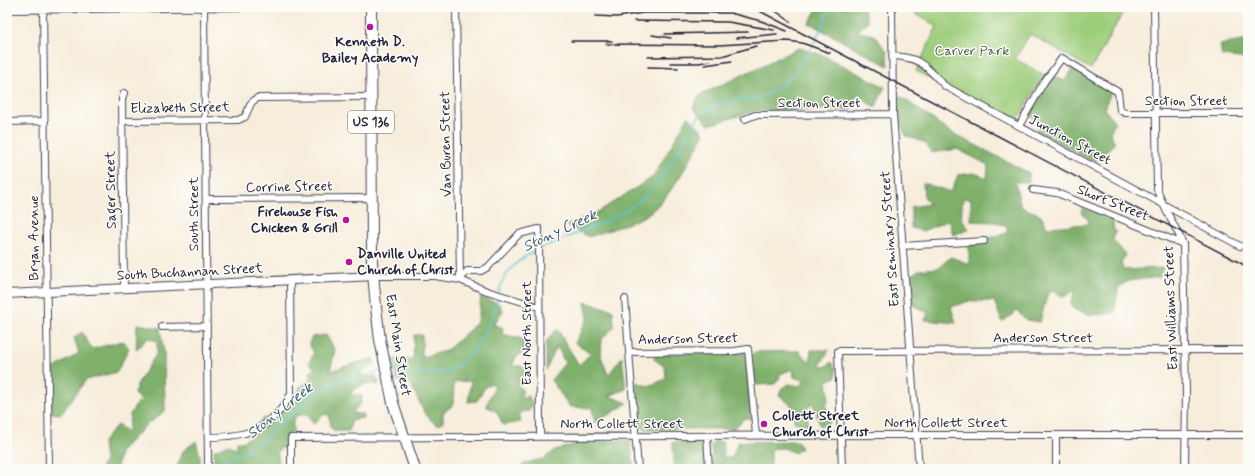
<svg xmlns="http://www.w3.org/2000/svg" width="1255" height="476" viewBox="0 0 1255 476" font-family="Mynerve,sans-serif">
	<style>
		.green { fill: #9ecd7b; stroke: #60785b }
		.forest { fill: #7eb06b; stroke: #506953 }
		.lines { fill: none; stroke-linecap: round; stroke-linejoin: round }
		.stream { stroke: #57c3d0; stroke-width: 1.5 }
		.minor-casing { stroke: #424053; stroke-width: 8 }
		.tertiary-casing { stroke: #424053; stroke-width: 10 }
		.primary-casing { stroke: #424053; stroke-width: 12 }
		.minor { stroke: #fff; stroke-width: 6 }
		.tertiary { stroke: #fff; stroke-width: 8 }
		.primary { stroke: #fff; stroke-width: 10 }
		.rail { stroke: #22223b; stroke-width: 1.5 }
		.poi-dot { fill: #b5179e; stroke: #fdfcf7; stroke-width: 1.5 }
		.labels { text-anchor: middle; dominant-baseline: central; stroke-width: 3; stroke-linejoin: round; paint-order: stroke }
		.shield { fill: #fdfcf7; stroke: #646373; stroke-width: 1 }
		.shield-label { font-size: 13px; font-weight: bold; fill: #22223b }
		.poi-label { font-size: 14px; font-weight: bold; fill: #22223b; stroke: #fdfcf7; text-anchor: start }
		.park-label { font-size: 14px; fill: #4d5e51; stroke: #fdfcf7 }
		.street-label { font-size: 14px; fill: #22223b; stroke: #fdfcf7 }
		.water-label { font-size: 15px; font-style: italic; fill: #355a6f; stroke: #fdfcf7 }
	</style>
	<rect width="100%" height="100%" fill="#fdfcf7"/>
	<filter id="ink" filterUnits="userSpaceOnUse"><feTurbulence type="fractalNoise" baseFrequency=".025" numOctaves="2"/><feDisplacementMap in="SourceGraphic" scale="8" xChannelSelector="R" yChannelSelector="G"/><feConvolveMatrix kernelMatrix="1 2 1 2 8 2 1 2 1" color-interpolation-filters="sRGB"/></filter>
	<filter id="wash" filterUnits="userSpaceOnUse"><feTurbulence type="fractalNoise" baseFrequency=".012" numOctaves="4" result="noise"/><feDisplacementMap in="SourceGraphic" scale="16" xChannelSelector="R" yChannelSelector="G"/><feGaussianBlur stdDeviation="0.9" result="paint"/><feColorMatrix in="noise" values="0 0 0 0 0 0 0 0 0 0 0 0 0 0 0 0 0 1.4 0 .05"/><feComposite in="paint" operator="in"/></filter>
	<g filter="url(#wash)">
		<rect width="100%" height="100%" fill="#f7eddb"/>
		<!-- green -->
		<path class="green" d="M903,7H1126L1091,69L1030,34L1015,59L1044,75L1015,124L916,71L937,26Z"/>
		<!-- forest -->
		<path class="forest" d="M818,7H865L864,10L868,21L858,32L874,35L887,51L888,66L809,23Z
			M1248,40V59L1222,56L1220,45Z
			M799,48L822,55L885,87L875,108L857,94L852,109L755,111L709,125L693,108L700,95Z
			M1073,68L1111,92L1104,109L1115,122L1110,133L1115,143L1094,162L1037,131L1038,122L1029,115L1052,76L1065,81Z
			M900,96L952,133L1029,173V182H1015L1021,207L1041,215L1047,227L1089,224L1088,219L1081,213L1082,208L1114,219L1113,228L1116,232L1113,240L1126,255L1121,262L1123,270L1163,268L1160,277L1128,281L1118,288L1115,313L1092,315L1075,310L1071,303L1075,290L1064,297L1052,290L1047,296L1040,322L1026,320L1017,311L1002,322L994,301H969L951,307L956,323L925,320L928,313L912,304L910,276L919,270L938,268L951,257L969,264V244L983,243L988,238L1007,233V226L995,222L971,221V199L963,198L961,218L969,229L953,235L949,220L923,231L911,228V207L929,204L924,196L923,183L951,192L958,175L974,173L987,178L988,165L957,149L931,153L926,143L906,136C902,124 891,108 900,96Z
			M688,117L705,133C690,159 668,205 641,218C625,226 605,231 589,237L567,225L598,212L653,177Z
			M481,297L499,304L503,311L494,324L503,328L502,334L522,339L525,351L516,357L512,366H522L527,376L517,384L523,391L520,397L528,396L533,404L529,411L519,412L521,422L503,425L497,412L486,406L495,386L491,383L485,387L477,401L468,402L471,381L454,382L453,405L443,413V422L438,425C421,416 419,397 409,382L397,381L392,359H413L414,335H422V357L446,351L478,322Z
			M585,302L613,310L614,327L602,339L601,356L608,375L622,357L626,389L609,396L628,403L595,423L592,408L570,407L551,380L565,363L557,346L546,370V342L557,329L579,365L591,353L575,343L588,317Z
			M137,324L160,328L164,353L165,411L145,426L120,452L117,469H100L105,461L103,442L117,425L128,432L130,415L137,403L142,402L134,394L138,383L157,353V341L148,338L136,350Z
			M82,332L92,349L123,341L129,348L117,372L86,380L61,414L51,413L50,371L79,353L74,338Z
			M326,335L335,350L330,371L373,358L375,365L360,372L362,376H376L379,384H364L351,392L352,395H362L361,403L352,413L363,414V418L352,420L349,431H335L331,428L329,414L323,415L314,424L307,415H297L293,421V432L288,435V448H281L277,452L279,461L277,469H214V450L227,445L237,448V441L243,442L262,428L259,424L262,419C276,417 280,401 297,400L299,388L313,376L308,374L315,369L309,362L314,354L309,343L312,337Z
			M811,350H829L820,365L825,367L832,362L836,371V377L827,381L829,397L826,407L832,416L828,425L820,426L813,403L806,410L809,426L794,422L793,407L779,395L782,388L789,384L799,386L805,381L794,377L793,369L780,374L779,379L775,384L755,385L752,356L754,352L799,351L810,363Z
			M746,353L751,420L745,418L734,429H645L638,425L636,382L648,386L666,379L665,367L654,359L656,354Z
			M630,440L634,469H520L524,463L543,459L556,450L579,443Z
			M196,441L200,456V469H176L183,451Z
			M798,441L801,448L795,453L784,448L771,449V469H713L711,446L714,442H723V457L732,458L738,442Z
			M673,442H703L705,469H674Z"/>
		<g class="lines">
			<!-- stream -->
			<path class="stream" d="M541,248C569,236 622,218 643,198C667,175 683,142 700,114C710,107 721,102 734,100C740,99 746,100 752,99C794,90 816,43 830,7
				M499,292C503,273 520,257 538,250
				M391,371C407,370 427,376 440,373C474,365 491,326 498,296
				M210,464C252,456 277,427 307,400C328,381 356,374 383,372
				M193,469L206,465"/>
		</g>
	</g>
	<g filter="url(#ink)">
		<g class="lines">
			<defs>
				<path id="minor" d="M43,7L49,469
					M204,7L208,469
					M456,7L460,280L487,291L539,307
					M892,7L893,114L919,469
					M1154,7L1157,189C1163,208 1175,225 1183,244L1186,393L1185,469
					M7,10L243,7
					M892,56C921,57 925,66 945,86L1240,246
					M745,119L755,115L893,114
					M122,121L238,120L245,117L251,103L257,98L371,97
					M7,122L45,121
					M1019,126L1044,82L1062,58L1118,92L1120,110L1125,113H1248
					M1033,190L1057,193L1183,244
					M206,199L372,198
					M902,246L984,241
					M374,276H435L460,280L467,271H481L488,267L519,234L539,229L540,437
					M124,288L122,99L124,93
					M625,299L638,469
					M162,327L207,326
					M630,352L735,351L748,349L756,435
					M1056,435V469
					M707,436L709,469
					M208,437C247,437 271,430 291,394L290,280
					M291,469V438L882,435H1248
					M842,469L838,351L1248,350"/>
				<path id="tertiary" d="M7,294L374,276"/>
				<path id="primary" d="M371,7L372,262L376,307L380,340L393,403L415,469"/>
			</defs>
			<!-- minor casing -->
			<use href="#minor" class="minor-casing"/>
			<!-- tertiary casing -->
			<use href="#tertiary" class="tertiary-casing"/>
			<!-- primary casing -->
			<use href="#primary" class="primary-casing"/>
			<!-- minor -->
			<use href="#minor" class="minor"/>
			<!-- tertiary -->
			<use href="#tertiary" class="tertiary"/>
			<!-- primary -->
			<use href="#primary" class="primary"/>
			<!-- rail -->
			<path class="rail" d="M752,7L1248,267
				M770,7L791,22
				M595,16L617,17L643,13H730L761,21L787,31
				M634,21L728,22L774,30
				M665,34L748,32
				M652,35L671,38
				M736,38L777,34
				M571,41H612
				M606,44L720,45L787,41L802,43L830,53
				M648,57L722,56L756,46
				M670,63H699L710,61
				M705,65L732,61
				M648,67L678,68"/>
		</g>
	</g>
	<!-- markers -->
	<g class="poi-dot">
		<circle cx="370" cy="27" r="4"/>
		<circle cx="346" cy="220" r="4"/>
		<circle cx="349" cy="262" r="4"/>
		<circle cx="764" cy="424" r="4"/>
	</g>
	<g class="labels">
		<!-- shield labels -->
		<rect class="shield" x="348" y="111" width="46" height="22" rx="3"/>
		<g class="shield-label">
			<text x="371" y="122">US 136</text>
		</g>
		<!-- poi labels -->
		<g class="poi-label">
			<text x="370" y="42" text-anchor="middle">Kenneth D.<tspan x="370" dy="16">Bailey Academy</tspan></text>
			<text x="338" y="212" text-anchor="end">Firehouse Fish<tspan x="338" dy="16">Chicken &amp; Grill</tspan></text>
			<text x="357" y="254">Danville United<tspan x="357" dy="16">Church of Christ</tspan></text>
			<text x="772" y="416">Collett Street<tspan x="772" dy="16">Church of Christ</tspan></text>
		</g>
		<!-- park labels -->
		<g class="park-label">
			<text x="972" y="51">Carver Park</text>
		</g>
		<!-- street labels -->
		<g class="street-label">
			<text x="1186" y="101">Section Street</text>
			<text x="819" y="103">Section Street</text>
			<text transform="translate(180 108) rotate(-1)">Elizabeth Street</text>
			<text transform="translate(1070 140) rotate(28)">Junction Street</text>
			<text transform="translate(446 144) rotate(-91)">Van Buren Street</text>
			<text transform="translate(289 187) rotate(-1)">Corrine Street</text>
			<text transform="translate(111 190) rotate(-91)">Sager Street</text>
			<text transform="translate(1113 203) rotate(22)">Short Street</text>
			<text transform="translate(194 214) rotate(-90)">South Street</text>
			<text transform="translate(34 238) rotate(-90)">Bryan Avenue</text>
			<text transform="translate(890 239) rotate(-94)">East Seminary Street</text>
			<text transform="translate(190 272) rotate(-3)">South Buchannan Street</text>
			<text transform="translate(1171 308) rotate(-92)">East Williams Street</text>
			<text transform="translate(527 333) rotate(-90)">East North Street</text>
			<text x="1043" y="338">Anderson Street</text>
			<text transform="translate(688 339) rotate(-1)">Anderson Street</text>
			<text transform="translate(398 345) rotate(81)">East Main Street</text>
			<text x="946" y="423">North Collett Street</text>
			<text x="622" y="424">North Collett Street</text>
		</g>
		<!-- water labels -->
		<g class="water-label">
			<text transform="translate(560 231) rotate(-25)">Stony Creek</text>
			<text transform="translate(280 411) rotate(-39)">Stony Creek</text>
		</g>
	</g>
	<!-- margin -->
	<rect width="1255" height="476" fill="none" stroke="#fdfcf7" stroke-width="24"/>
</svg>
